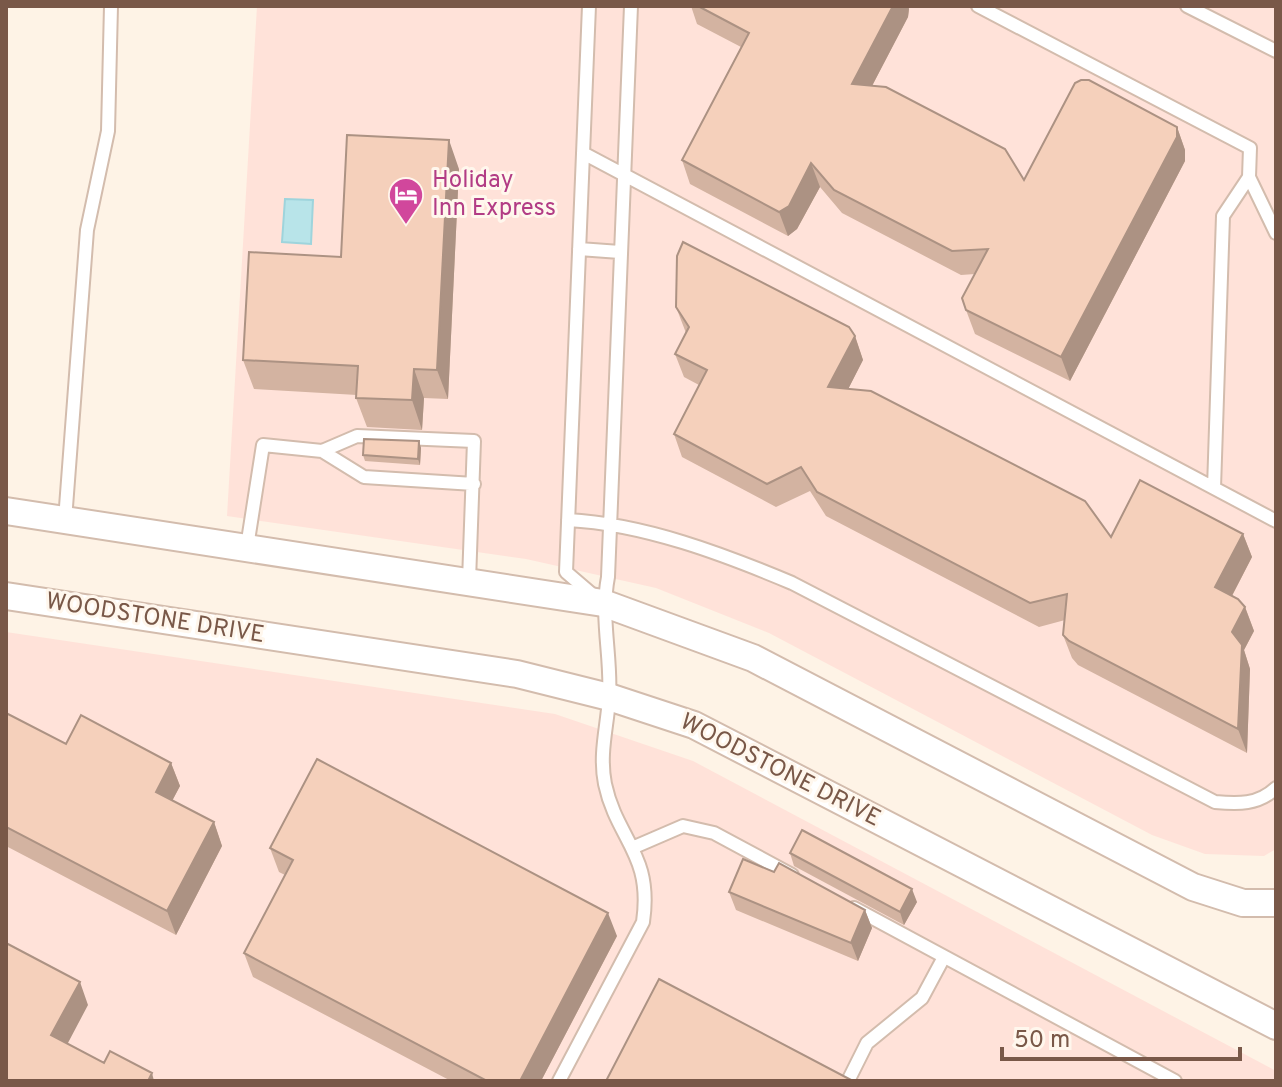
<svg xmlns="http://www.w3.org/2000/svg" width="1282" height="1087" viewBox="0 0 1282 1087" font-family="Overpass,sans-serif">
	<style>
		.commercial { fill: #ffe2d9 }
		.water { fill: #b8e4e9; stroke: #9ed4dc; stroke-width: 2 }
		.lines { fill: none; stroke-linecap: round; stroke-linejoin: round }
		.service-casing { stroke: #d3bcad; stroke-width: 16 }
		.minor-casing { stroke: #d3bcad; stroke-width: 30 }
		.service { stroke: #fff; stroke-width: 12 }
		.minor { stroke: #fff; stroke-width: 26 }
		.wall { fill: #d3b3a1 }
		.shaded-wall { fill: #ac9283 }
		.building { fill: #f5d0bb; stroke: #ac9283; stroke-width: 2 }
		.labels { text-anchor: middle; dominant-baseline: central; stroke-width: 6; stroke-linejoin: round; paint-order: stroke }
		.hotel-label { font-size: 24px; fill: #b23c85; stroke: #fff7ed; text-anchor: start }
		.street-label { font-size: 24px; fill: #795848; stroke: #fff7ed }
	</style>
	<rect width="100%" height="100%" fill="#fef3e6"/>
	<!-- commercial -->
	<path class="commercial" d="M257,6H1276V849L1264,856L1205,854L1152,835L769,633L656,588L526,559L227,516Z
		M6,632L555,714L693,761L1276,1071V1081H6Z"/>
	<!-- water -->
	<path class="water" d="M285,199L313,200L311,244L282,242Z"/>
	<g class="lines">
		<defs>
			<path id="service" d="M589,6L566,572L594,596
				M978,6L1250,148L1249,177L1276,233
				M1187,6L1276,51
				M583,153L1276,521
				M579,249L620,252
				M322,451L357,436L474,441L469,581
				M1214,488L1223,216L1249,177
				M65,520L87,230L108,131L111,6
				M568,520C644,524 723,554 792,583L1215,802C1238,804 1258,805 1276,788
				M247,547L263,445L322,451L364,477L474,484
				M632,848L683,826L714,833L792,875
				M854,908L1175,1081
				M559,1081L643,922C653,854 617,840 605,784C599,754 607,728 609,699C612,658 600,619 608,577L631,6
				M848,1081L867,1043L922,998L944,957"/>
			<path id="minor" d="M6,511L603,603L753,658L1193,887L1243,903H1276
				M6,596L517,674L609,697L694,725L1276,1026"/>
		</defs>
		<!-- service casing -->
		<use href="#service" class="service-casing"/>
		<!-- minor casing -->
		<use href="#minor" class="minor-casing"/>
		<!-- service -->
		<use href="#service" class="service"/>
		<!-- minor -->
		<use href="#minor" class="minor"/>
	</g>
	<!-- wall -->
	<path class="wall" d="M691,6H908L909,9L908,17L872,86L1024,180L1177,127L1185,150V161L1070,381L975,334L966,310L975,274L961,275L842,213L820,187L797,229L788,236L690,184L682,160L741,47L697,24Z
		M459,169L448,399L424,398L422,430L367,427L356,398L357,395L254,389L243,360L341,257Z
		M676,307L855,336L863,360L848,389L1111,537L1243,534L1252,557L1232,596L1245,607L1254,631L1244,650L1250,669L1247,753L1078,665L1072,658L1063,635L1065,620L1039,627L826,516L810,491L776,507L682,457L674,434L699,385L684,377L675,354L686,333Z
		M419,441L421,448L420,465L365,461L363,455Z
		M6,713L66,744L171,763L180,786L172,801L214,822L222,846L176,935L6,846Z
		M270,848L617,936L541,1081H451L253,977L244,953L285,875L279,872Z
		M790,853L917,902L904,925L794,866Z
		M729,892L865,910L872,928L858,961L736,910Z"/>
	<!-- shaded-wall -->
	<path class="shaded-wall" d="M893,6H908L909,9L908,17L861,107L852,84Z
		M1177,127L1185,150V161L1070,381L1061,357Z
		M449,140L459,169L448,399L437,370Z
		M811,163L820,187L797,229L788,236L779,212Z
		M855,336L863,360L837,411L828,387Z
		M414,369L424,398L422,430L412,400Z
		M419,441L421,448L420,465L418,459Z
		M1243,534L1252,557L1224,611L1215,587Z
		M1245,607L1254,631L1244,650L1250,669L1247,753L1238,729L1232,632Z
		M171,763L180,786L164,816L156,792Z
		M214,822L222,846L176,935L167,911Z
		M912,889L917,902L904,925L900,912Z
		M865,910L872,928L858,961L851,943Z
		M608,913L617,936L541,1081H520Z
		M80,982L88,1005L60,1058L51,1035Z
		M152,1073L154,1081H148Z"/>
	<!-- building -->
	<path class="building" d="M698,6H893L852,84L886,87L1005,149L1024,180L1075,83L1081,80H1089L1177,127V137L1061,357L966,310L962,298L988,249L952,251L834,190L811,163L789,206L779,212L682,160L749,33Z
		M347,135L449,140L437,370L414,369L412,400L356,398L358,366L243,360L249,252L341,257Z
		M683,242L849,327L855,336L828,387L871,391L1085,501L1111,537L1140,480L1243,534L1215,587L1238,599L1245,607L1232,632L1242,645L1238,729L1069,641L1063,635L1067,594L1030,603L817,492L801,467L767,484L674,434L707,370L675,354L689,327L676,307L677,256Z
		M364,439L419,441L418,459L363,455Z
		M6,713L66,744L81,715L171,763L156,792L214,822L167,911L6,827Z
		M317,759L608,913L520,1081H487L244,953L293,860L270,848Z
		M802,830L912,889L900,912L790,853Z
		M743,859L774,872L779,863L865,910L851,943L729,892Z
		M6,943L80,982L51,1035L104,1063L110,1051L152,1073L148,1081H6Z
		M659,979L853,1081H606Z"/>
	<!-- icons -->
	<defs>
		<symbol id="hotel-pin" viewBox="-11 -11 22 30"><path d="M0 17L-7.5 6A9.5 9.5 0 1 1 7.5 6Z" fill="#d1479c" stroke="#fff7ed"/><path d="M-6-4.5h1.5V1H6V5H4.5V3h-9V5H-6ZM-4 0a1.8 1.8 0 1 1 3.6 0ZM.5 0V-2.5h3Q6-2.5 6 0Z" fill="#fff"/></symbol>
	</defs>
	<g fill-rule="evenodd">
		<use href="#hotel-pin" x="386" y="175" width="40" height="54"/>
	</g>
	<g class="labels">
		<!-- hotel labels -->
		<g class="hotel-label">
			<text x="432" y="181">Holiday<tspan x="432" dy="28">Inn Express</tspan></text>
		</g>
		<!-- street labels -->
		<g class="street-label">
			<text transform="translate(155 619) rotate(9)">WOODSTONE DRIVE</text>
			<text transform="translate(780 771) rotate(27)">WOODSTONE DRIVE</text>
		</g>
	</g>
	<!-- border -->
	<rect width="1282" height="1087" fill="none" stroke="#795848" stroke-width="16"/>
	<!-- scale -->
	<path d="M1002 1047v12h238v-12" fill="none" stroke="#795848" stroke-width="4"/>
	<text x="1014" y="1047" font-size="24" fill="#795848" stroke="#fff7ed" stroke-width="6" paint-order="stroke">50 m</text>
</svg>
